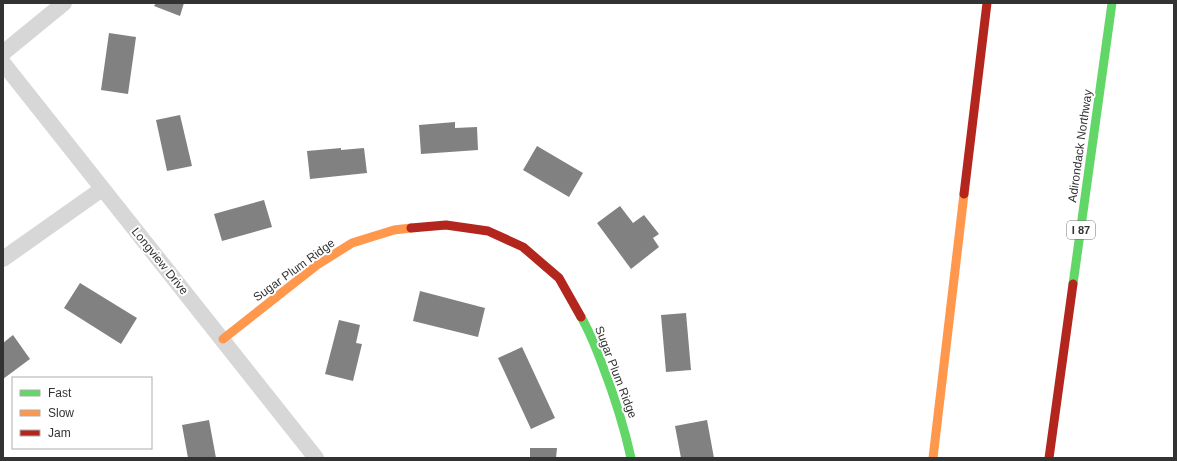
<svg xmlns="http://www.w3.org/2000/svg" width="1177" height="461" viewBox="0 0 1177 461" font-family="Arial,sans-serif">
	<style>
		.building { fill: #818181 }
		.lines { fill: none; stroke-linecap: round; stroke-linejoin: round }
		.street { stroke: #d7d7d7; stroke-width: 16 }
		.fast { stroke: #63d668; stroke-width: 9 }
		.slow { stroke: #ff974d; stroke-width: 9 }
		.jam { stroke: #b3261e; stroke-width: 9 }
		.labels { text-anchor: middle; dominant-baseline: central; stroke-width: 4; stroke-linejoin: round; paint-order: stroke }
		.shield { fill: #fff; stroke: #707070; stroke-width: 1 }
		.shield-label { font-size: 11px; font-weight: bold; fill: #333 }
		.street-label { font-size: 12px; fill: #333; stroke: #fff }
	</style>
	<rect width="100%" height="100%" fill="#fff"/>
	<!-- building -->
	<path class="building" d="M156,3H184L180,16L154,6Z
		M109,33L136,37L128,94L101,90Z
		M180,115L192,166L167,171L156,120Z
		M455,122V128L477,127L478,150L421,154L419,125Z
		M537,146L583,173L569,197L523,170Z
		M341,148V150L364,148L367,173L310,179L307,151Z
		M264,200L272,227L222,241L214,214Z
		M620,206L633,223L644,215L659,234L653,238L659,247L631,269L597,223Z
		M80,283L137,318L121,344L64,308Z
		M420,291L485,308L478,337L413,321Z
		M686,313L691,370L666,372L661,315Z
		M339,320L360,325L356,343L362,344L353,381L325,374Z
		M13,335L30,359L3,379V343Z
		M522,347L555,418L531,429L498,358Z
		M209,420L216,458H188L182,425Z
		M707,420L714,458H681L675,426Z
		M530,448H557L556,458H530Z"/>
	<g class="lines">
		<!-- street -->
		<path class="street" d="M3,53L64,3
			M3,63L316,458
			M3,259L102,189"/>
		<!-- fast -->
		<path class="fast" d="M1073,284L1112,3
			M581,317C590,332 596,348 602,364C614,395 624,426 631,458"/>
		<!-- slow -->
		<path class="slow" d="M223,339L317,265L352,243L394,230L411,228
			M933,458L964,194"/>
		<!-- jam -->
		<path class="jam" d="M964,194L987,3
			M411,228L446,225L488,231L523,247L559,278L581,317
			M1049,458L1073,284"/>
	</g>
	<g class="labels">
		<!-- shield labels -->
		<rect class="shield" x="1067" y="221" width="28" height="18" rx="3"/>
		<g class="shield-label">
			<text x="1081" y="230">I 87</text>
		</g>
		<!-- street labels -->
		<g class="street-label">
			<text transform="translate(1080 146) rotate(-82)">Adirondack Northway</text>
			<text transform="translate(160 261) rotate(51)">Longview Drive</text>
			<text transform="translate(294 270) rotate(-36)">Sugar Plum Ridge</text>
			<text transform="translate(616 372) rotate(69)">Sugar Plum Ridge</text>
		</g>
	</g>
	<!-- border -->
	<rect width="1177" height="461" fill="none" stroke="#333333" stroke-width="8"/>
	<!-- legend -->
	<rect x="12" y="377" width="140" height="72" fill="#ffffff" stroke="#adadad"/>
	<rect x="20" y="390" width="20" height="6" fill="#63d668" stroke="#adadad"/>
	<text x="48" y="397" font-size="12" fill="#333333">Fast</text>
	<rect x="20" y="410" width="20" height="6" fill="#ff974d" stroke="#adadad"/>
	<text x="48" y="417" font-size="12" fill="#333333">Slow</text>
	<rect x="20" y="430" width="20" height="6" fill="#b3261e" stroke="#adadad"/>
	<text x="48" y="437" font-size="12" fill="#333333">Jam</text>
</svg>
